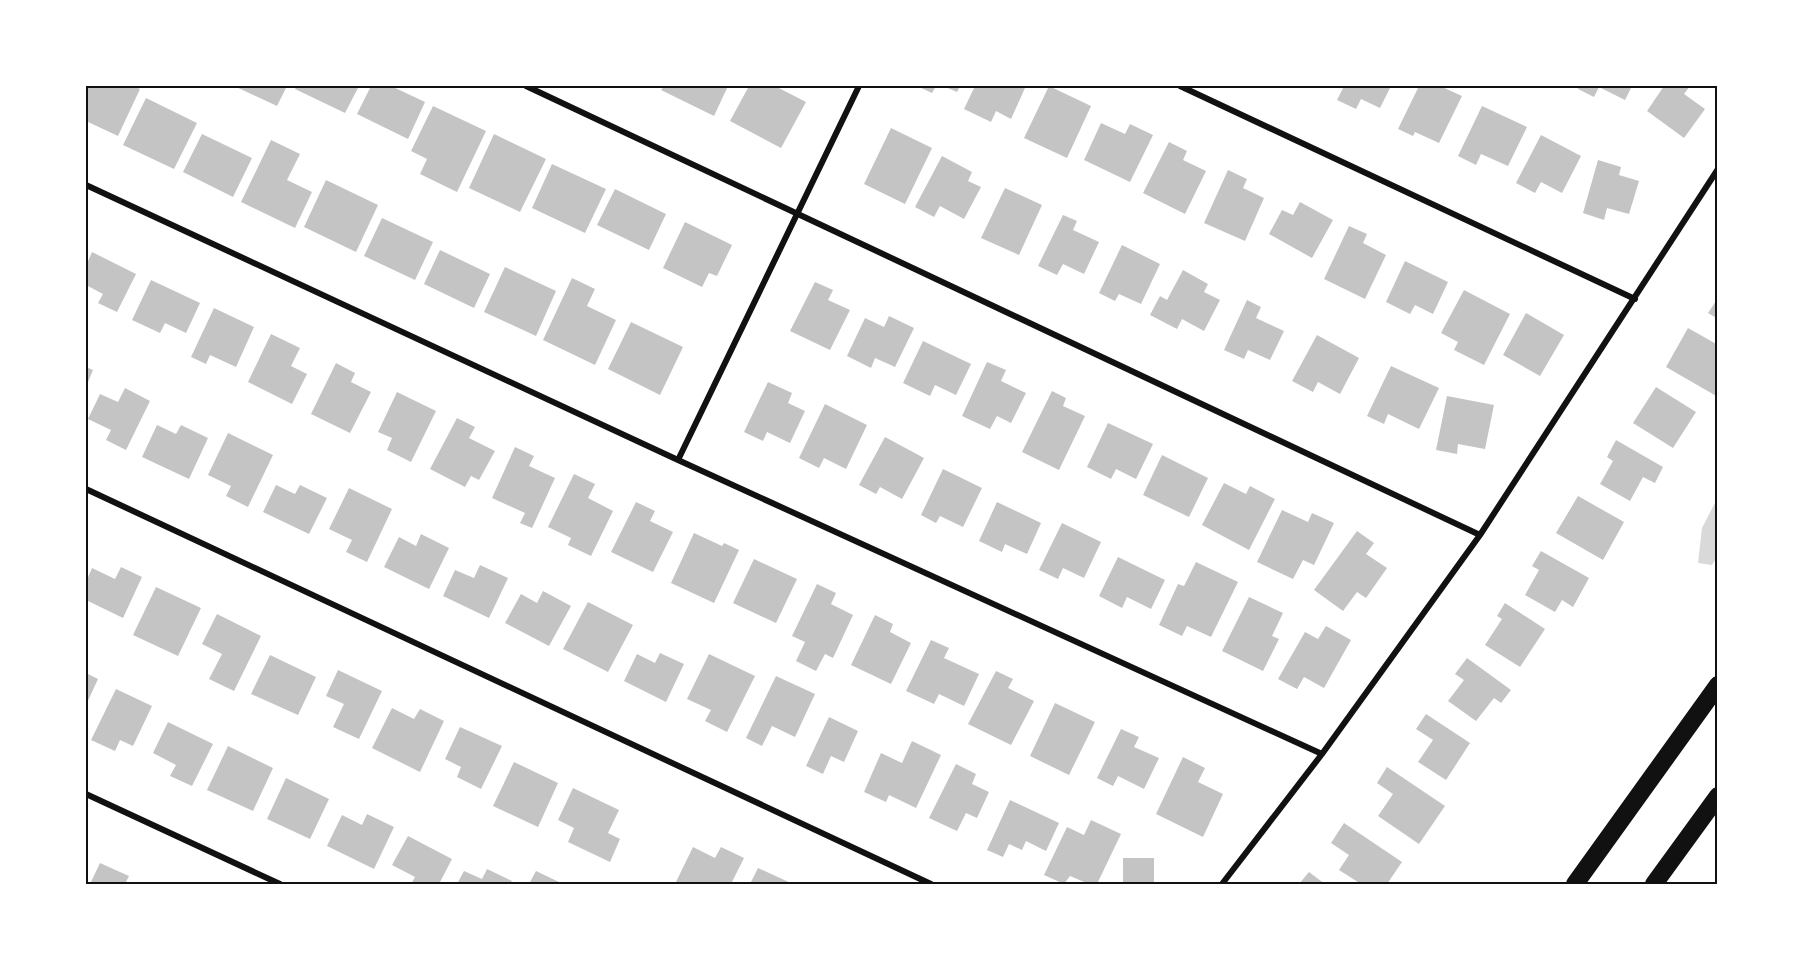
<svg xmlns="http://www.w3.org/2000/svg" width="1803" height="970" viewBox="0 0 1803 970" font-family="Arial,sans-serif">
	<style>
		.water { fill: #d9d9d9 }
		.building { fill: #c4c4c4 }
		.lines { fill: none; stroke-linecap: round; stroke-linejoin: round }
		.minor { stroke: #111; stroke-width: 6 }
		.motorway { stroke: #111; stroke-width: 18 }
		.neatline { fill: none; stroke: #111; stroke-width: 2 }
	</style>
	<rect width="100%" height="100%" fill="#fff"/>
	<!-- water -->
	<path class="water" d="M1717,499V557L1712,565L1698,563L1702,528Z"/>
	<!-- building -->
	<path class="building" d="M86,86H134L140,89L118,136L86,121Z
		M234,86H287L277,106Z
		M297,86H359L345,113L295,89Z
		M371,86H391L425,102L408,139L357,114Z
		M664,86H728L714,116L661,90Z
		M749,86H775L806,102L781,148L730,121Z
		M917,86H936L932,93Z
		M943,86H960L957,92Z
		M975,86H1020L1025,88L1011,119L996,111L991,122L964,109Z
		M1049,86L1091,106L1067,158L1024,138Z
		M1344,86H1391L1380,108L1361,99L1356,109L1337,100Z
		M1419,86H1440L1462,96L1439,143L1415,132L1413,136L1398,129Z
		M1579,86H1632L1625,100L1599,87L1594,97L1578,89Z
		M1664,86H1690L1684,94L1705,109L1684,138L1647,111Z
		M146,98L197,123L174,169L123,145Z
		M433,106L486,131L457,192L420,174L427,159L411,151Z
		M1482,106L1527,127L1508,166L1481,154L1476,165L1458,156Z
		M1101,123L1125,134L1130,124L1153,135L1130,182L1084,160Z
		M891,128L932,148L905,204L864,184Z
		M202,134L252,158L233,197L183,172Z
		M494,134L546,159L520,212L469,188Z
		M1541,135L1581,156L1562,193L1541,182L1535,193L1516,183Z
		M271,140L300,154L287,180L312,192L295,228L241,202Z
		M1169,142L1187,151L1183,160L1206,171L1185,214L1143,193Z
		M942,156L972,172L968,181L981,187L964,219L940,206L934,217L915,207Z
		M1598,160L1621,167L1619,175L1639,181L1629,214L1607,208L1604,220L1583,213Z
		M552,164L606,189L585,233L532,208Z
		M1228,170L1247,179L1243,188L1264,198L1245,241L1204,223Z
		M326,180L378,205L356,252L304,227Z
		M1005,188L1042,205L1019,255L981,238Z
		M615,189L666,214L649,250L597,225Z
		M1300,202L1333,220L1312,258L1269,234L1282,210L1293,215Z
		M1063,215L1077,221L1073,230L1099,242L1084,274L1063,264L1057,275L1038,266Z
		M382,218L433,242L415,280L364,256Z
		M685,222L732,245L717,276L709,273L702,287L663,268Z
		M1349,226L1367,234L1363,243L1386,255L1365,299L1324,279Z
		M1122,245L1160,264L1141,304L1119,294L1115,301L1099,293Z
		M440,250L490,274L474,308L424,284Z
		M92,252L136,274L117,312L98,303L103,294L86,285V266Z
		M1405,261L1448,282L1433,314L1415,305L1410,314L1386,302Z
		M505,267L556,291L536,336L484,312Z
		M1183,270L1208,284L1204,292L1220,300L1204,331L1182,319L1177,329L1150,315L1160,296L1167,300Z
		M572,278L595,289L587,306L616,320L595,365L543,340Z
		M151,280L200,303L186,333L165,323L160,333L132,320Z
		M815,282L833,290L828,300L850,310L830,350L790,331Z
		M1464,290L1510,314L1484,365L1454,350L1458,342L1441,333Z
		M1718,298V319L1708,313Z
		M1247,300L1261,307L1256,318L1284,331L1270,360L1248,350L1244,359L1224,350Z
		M214,308L254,327L236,367L210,355L206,364L191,357Z
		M1526,313L1564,335L1540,376L1503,355Z
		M889,316L914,328L895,367L875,358L871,368L847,356L865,318L884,327Z
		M631,322L683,347L660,395L608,369Z
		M1688,328L1718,345V397L1666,367Z
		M271,334L300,348L291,366L307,374L292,404L248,382Z
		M1317,335L1359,358L1340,394L1318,382L1313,392L1292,381Z
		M923,341L971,364L956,395L935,385L930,396L903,383Z
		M987,362L1006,370L1001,381L1026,393L1011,423L997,416L990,429L962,416Z
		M336,363L355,373L351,382L371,392L350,433L311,414Z
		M1391,366L1439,388L1419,429L1388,414L1384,424L1367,416Z
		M86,367L93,370L86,387Z
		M768,382L792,393L788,403L805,411L790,443L767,432L763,441L744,432Z
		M1656,387L1696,412L1673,448L1633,423Z
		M125,388L150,401L126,450L106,440L111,430L88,419L100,394L118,402Z
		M1052,391L1066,398L1063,406L1085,416L1059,470L1022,452Z
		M397,392L436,411L411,462L387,450L392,438L378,432Z
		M1447,396L1494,405L1485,449L1458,444L1457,454L1436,450Z
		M825,404L867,425L846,469L824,458L819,468L799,458Z
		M457,418L475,427L469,438L495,451L479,480L471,476L465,487L430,469Z
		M1108,423L1153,444L1136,479L1116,469L1111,479L1087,467Z
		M157,425L176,434L181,425L208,438L189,479L142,457Z
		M228,433L273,455L248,507L226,496L231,486L208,475Z
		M885,437L924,458L902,499L880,487L876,494L859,485Z
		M1616,440L1663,467L1655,483L1643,477L1630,501L1600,484L1613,461L1607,457Z
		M515,447L534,456L529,466L555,478L532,528L520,523L525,513L492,498Z
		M1162,455L1208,478L1189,517L1143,495Z
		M943,469L982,488L963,527L940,516L936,523L921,515Z
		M574,474L595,484L588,498L613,511L591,556L568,545L571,538L548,527Z
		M1224,483L1246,494L1250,486L1275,499L1249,550L1202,525Z
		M276,485L295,494L300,485L327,498L309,534L263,512Z
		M349,488L392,509L367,562L346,552L352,540L329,529Z
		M1578,496L1624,522L1603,560L1556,533Z
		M636,502L655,511L650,521L673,532L653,572L611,552Z
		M997,502L1041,523L1027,554L1005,544L1002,552L979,541Z
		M1282,510L1308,522L1312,513L1334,523L1314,565L1303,560L1293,579L1257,562Z
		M1062,523L1101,542L1084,578L1063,568L1058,579L1039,570Z
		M1357,531L1374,543L1366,554L1387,568L1366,598L1357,592L1343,611L1314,590Z
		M694,533L722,546L724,543L739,550L714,603L671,583Z
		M421,534L449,548L429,589L384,567L399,537L416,546Z
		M1541,551L1589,578L1573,607L1562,600L1555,612L1525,595L1539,570L1532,566Z
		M1118,557L1165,580L1151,609L1127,597L1122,608L1099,596Z
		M754,559L797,579L776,623L733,603Z
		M1196,562L1238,582L1211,637L1187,626L1182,636L1159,625L1178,584L1184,586Z
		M480,565L508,578L489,618L443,596L455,570L474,578Z
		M121,567L142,577L123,618L86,600V582L92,568L115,579Z
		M817,584L836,593L831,604L853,615L833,658L825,654L816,671L796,661L805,642L792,636Z
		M156,587L201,608L178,656L133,635Z
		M543,591L571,606L549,646L505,623L521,594L537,603Z
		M1249,597L1283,613L1272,636L1279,639L1263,671L1222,651Z
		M588,602L633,625L608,672L563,649Z
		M1505,603L1545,629L1520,667L1485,645L1502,619L1497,616Z
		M217,614L261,636L234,691L209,679L222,654L202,644Z
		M875,615L893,624L890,632L911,643L891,684L851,665Z
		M1326,626L1351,640L1324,688L1304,677L1297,689L1278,679L1305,632L1318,639Z
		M931,640L949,648L944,658L979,674L964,706L939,694L934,704L906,691Z
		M660,653L684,664L666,702L624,681L637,654L655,663Z
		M709,654L755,676L727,732L705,721L711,710L687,699Z
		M270,655L316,677L298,715L251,694Z
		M1467,658L1511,690L1501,703L1494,698L1476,721L1448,701L1464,680L1455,674Z
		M338,670L382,691L359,739L333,727L344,704L326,696Z
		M996,671L1013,679L1008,688L1034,701L1011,745L968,724Z
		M86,673L98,679L86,705Z
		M776,676L815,694L795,737L772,726L762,746L746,738Z
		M116,689L152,706L133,746L120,740L115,751L91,740Z
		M1055,703L1095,722L1069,775L1030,756Z
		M392,708L414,719L420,709L444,721L420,772L372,748Z
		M1426,714L1470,743L1446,780L1418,762L1433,740L1416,729Z
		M829,717L858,731L844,762L831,756L823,774L806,766Z
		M168,722L213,744L192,786L170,776L176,765L153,753Z
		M460,727L502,746L481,789L457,777L461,767L445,759Z
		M1121,729L1139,737L1134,747L1159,758L1144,789L1118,776L1113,786L1097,778Z
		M912,741L941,755L916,808L889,795L886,802L864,792L881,753L902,763Z
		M228,746L273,768L253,811L207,790Z
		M1183,757L1205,768L1198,782L1223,794L1203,837L1156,814Z
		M514,762L558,783L538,827L493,806Z
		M956,764L976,774L972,784L989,792L977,818L966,813L957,831L929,818Z
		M1387,767L1445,806L1419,844L1378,816L1393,794L1377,783Z
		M286,778L329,799L310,839L267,819Z
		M573,788L619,810L608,833L620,839L610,862L568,842L574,828L558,820Z
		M1010,800L1059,823L1046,851L1026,841L1022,850L1009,844L1003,857L987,850Z
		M367,814L394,827L374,869L327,846L342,815L362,825Z
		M1091,820L1121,834L1097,884H1089L1070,876L1064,884L1044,875L1067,827L1084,835Z
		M1344,823L1402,862L1387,884H1361L1339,870L1349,855L1331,843Z
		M408,836L452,859L439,884H411L415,877L392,865Z
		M693,847L715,858L721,847L744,858L731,884H675Z
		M1123,858H1154V884H1123Z
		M100,863L129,876L125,884H90Z
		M758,868L793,884H750Z
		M487,869L512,881L510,884H457L464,871L482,879Z
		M536,871L559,882L558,884H529Z
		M1309,872L1325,884H1299Z"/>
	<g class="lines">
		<!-- minor -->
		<path class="minor" d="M526,86L1480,535
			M1180,86L1635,299
			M86,185L678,460L1322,754
			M678,460L859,86
			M86,489L931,884
			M86,794L280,884
			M1222,884L1322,754L1480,535L1718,169"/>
		<!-- motorway -->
		<path class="motorway" d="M1575,884L1718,685
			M1654,884L1718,796"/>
	</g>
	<!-- border -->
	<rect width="1803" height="970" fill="none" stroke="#ffffff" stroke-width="174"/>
	<rect x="87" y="87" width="1629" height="796" class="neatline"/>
</svg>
